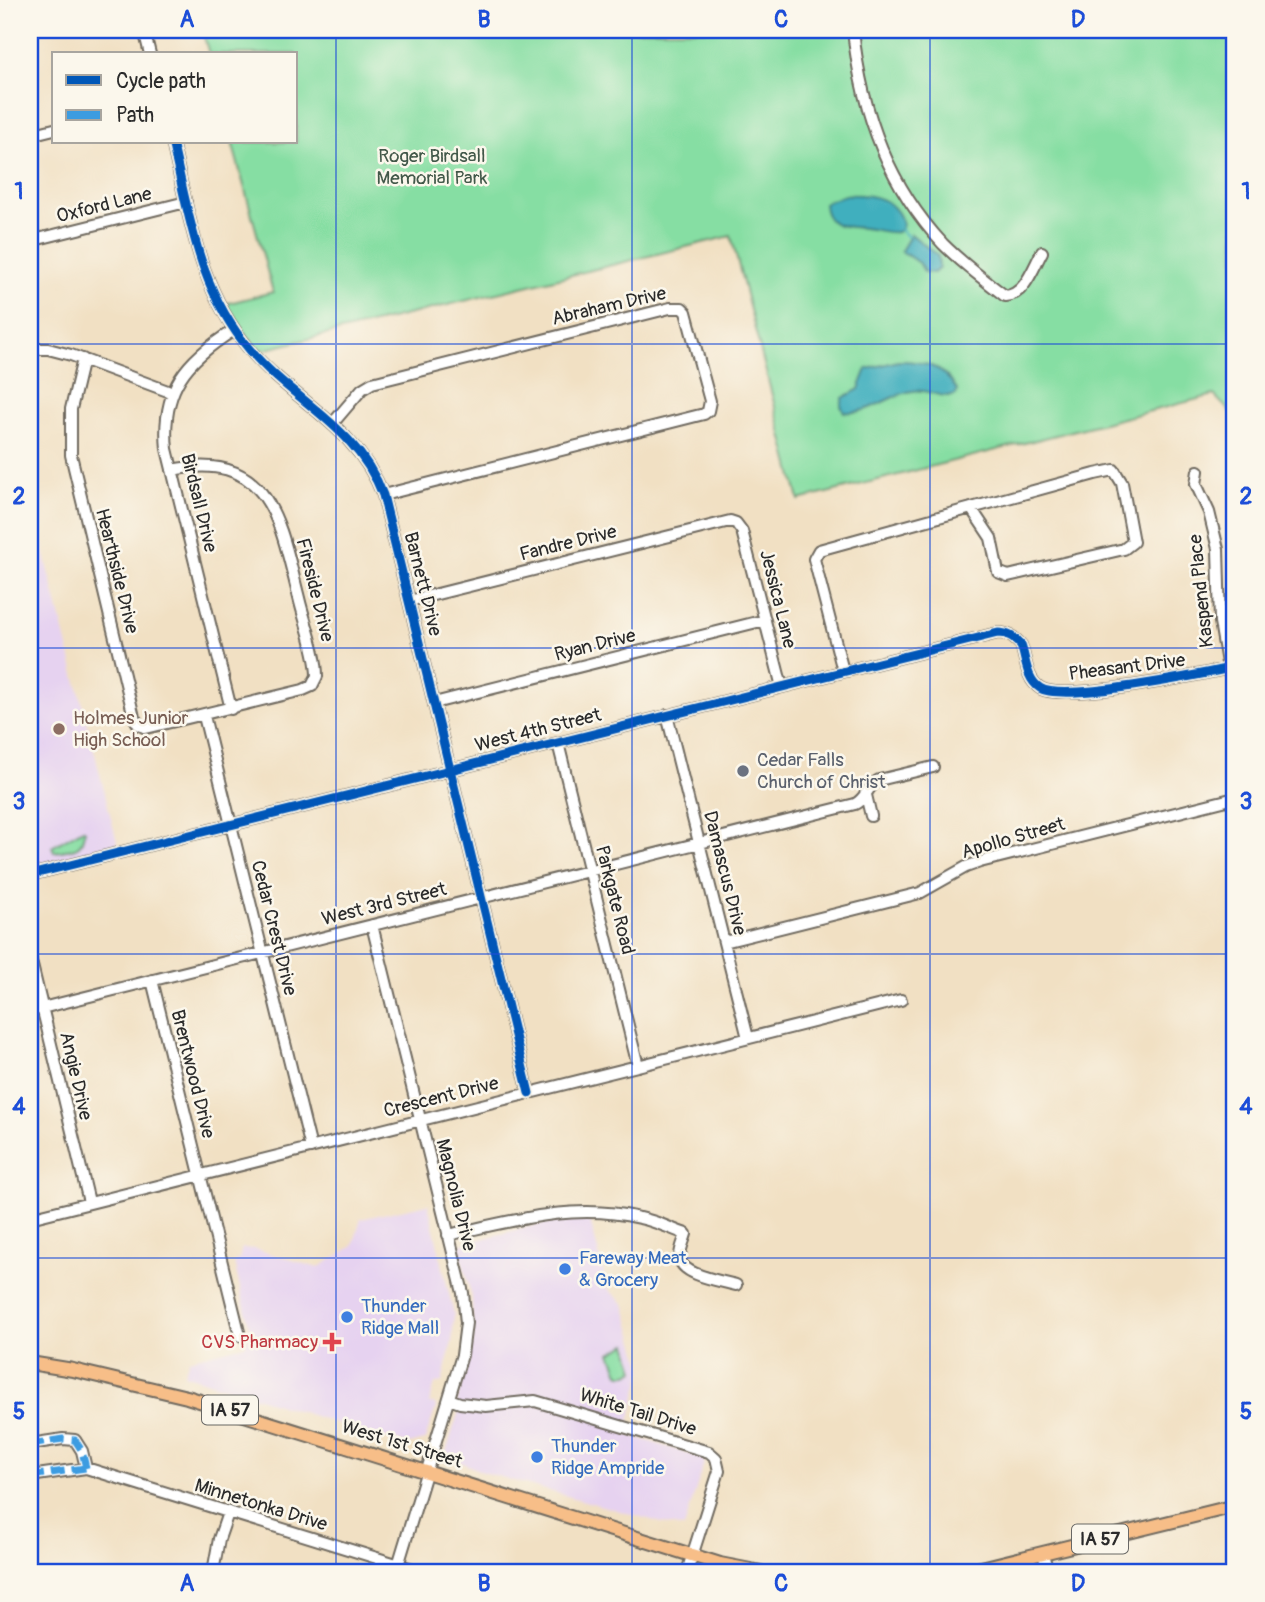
<svg xmlns="http://www.w3.org/2000/svg" width="1265" height="1602" viewBox="0 0 1265 1602" font-family="Pangolin,sans-serif">
	<style>
		.built { fill: #e6d2f0 }
		.green { fill: #86dea3; stroke: #588467; stroke-width: 2 }
		.water { fill: #41afbe; stroke: #366d74; stroke-width: 2 }
		.lines { fill: none; stroke-linecap: round; stroke-linejoin: round }
		.stream { stroke: #41afbe; stroke-width: 2.5 }
		.minor-casing { stroke: #706a60; stroke-width: 14 }
		.major-casing { stroke: #706a60; stroke-width: 16 }
		.minor { stroke: #fff; stroke-width: 10 }
		.major { stroke: #f7be88; stroke-width: 12 }
		.quiet { stroke: #3d9ce1; stroke-width: 7; stroke-dasharray: 14 7; stroke-linecap: butt }
		.cycleway-casing { stroke: #fbf7ec; stroke-width: 13 }
		.cycleway { stroke: #0057b8; stroke-width: 9 }
		.grid { fill: none; stroke: #1d4ed8; stroke-width: 2; stroke-opacity: 0.55 }
		.education-dot { fill: #8d6e63; stroke: #fbf7ec; stroke-width: 2.5 }
		.worship-dot { fill: #6b7280; stroke: #fbf7ec; stroke-width: 2.5 }
		.shop-dot { fill: #3f7fe0; stroke: #fbf7ec; stroke-width: 2.5 }
		.health-dot { fill: #e0444e; stroke: #fbf7ec; stroke-width: 2.5 }
		.labels { text-anchor: middle; dominant-baseline: central; stroke-width: 5; stroke-linejoin: round; paint-order: stroke }
		.shield { fill: #fbf7ec; stroke: #696865; stroke-width: 2 }
		.shield-label { font-size: 18px; font-weight: bold; fill: #2b2b2b }
		.park-label { font-size: 19px; fill: #425849; stroke: #fbf7ec }
		.street-label { font-size: 19px; fill: #2b2b2b; stroke: #fbf7ec }
		.education-label { font-size: 19px; fill: #785e54; stroke: #fbf7ec; text-anchor: start }
		.worship-label { font-size: 19px; fill: #5b616d; stroke: #fbf7ec; text-anchor: start }
		.shop-label { font-size: 19px; fill: #366cbe; stroke: #fbf7ec; text-anchor: start }
		.health-label { font-size: 19px; fill: #be3a42; stroke: #fbf7ec; text-anchor: end }
		.neatline { fill: none; stroke: #1d4ed8; stroke-width: 2.5 }
		.grid-label { font-size: 23px; text-anchor: middle; font-weight: bold; fill: #1d4ed8 }
	</style>
	<rect width="100%" height="100%" fill="#fbf7ec"/>
	<filter id="ink" filterUnits="userSpaceOnUse"><feTurbulence type="fractalNoise" baseFrequency=".0143" numOctaves="2"/><feDisplacementMap in="SourceGraphic" scale="14" xChannelSelector="R" yChannelSelector="G"/><feConvolveMatrix kernelMatrix="1 2 1 2 8 2 1 2 1" color-interpolation-filters="sRGB"/></filter>
	<filter id="wash" filterUnits="userSpaceOnUse"><feTurbulence type="fractalNoise" baseFrequency=".00686" numOctaves="4" result="noise"/><feDisplacementMap in="SourceGraphic" scale="28" xChannelSelector="R" yChannelSelector="G"/><feGaussianBlur stdDeviation="1.57" result="paint"/><feColorMatrix in="noise" values="0 0 0 0 0 0 0 0 0 0 0 0 0 0 0 0 0 1.4 0 .05"/><feComposite in="paint" operator="in"/></filter>
	<g filter="url(#wash)">
		<rect width="100%" height="100%" fill="#f1e0c3"/>
		<!-- built -->
		<path class="built" d="M30,496L118,846L30,867Z
			M428,1204L454,1315L452,1342L442,1382L435,1384L429,1404H435L436,1407L425,1440L409,1444L364,1432L184,1374L189,1359L245,1345L251,1333L234,1262L239,1260L242,1248L255,1249L318,1268L353,1246L361,1219Z
			M575,1219L590,1221L608,1289L624,1304L643,1369L626,1434L705,1459L684,1528L669,1525L483,1472L445,1455L459,1411L456,1405L473,1340L472,1298L458,1245L544,1223Z"/>
		<!-- green -->
		<path class="green" d="M202,30H1235V417L1214,395L799,500L731,236L259,351L231,316L225,304L273,292L232,142H296V54H209Z
			M83,829L85,831C83,835 83,839 81,843C77,851 61,850 54,852L52,847Z
			M627,1344L635,1370C630,1374 625,1376 619,1373L611,1353Z"/>
		<!-- water -->
		<path class="water" d="M845,195C870,194 896,197 903,225L898,232C888,233 881,231 871,229C851,225 825,232 824,203Z
			M911,234L938,256L939,268L934,273L924,272L920,264L901,251Z
			M898,361C925,361 943,366 957,390L956,395C938,399 928,388 912,391C888,395 869,415 844,412L841,406L843,398L859,389L867,369Z"/>
		<g class="lines">
			<!-- stream -->
			<path class="stream" d="M900,229L908,237"/>
		</g>
	</g>
	<g filter="url(#ink)">
		<g class="lines">
			<defs>
				<path id="minor" d="M30,30H31
					M144,30L150,54
					M853,30C861,109 888,185 943,244C962,263 983,279 1005,296C1025,295 1033,268 1042,252
					M30,135L54,129
					M172,142C190,217 198,289 250,350C294,402 357,426 383,495L529,1093
					M30,241L186,202
					M30,349H48L71,355L173,393
					M83,359L71,409V455L134,717L138,724L146,728L303,690L312,686L317,676C317,653 304,620 299,598C280,524 271,449 172,470
					M333,423L362,389L372,383L670,308H682L686,312L710,401L708,411L704,414L383,495
					M1198,471L1196,484L1209,512L1218,549L1220,622L1228,669
					M409,601L730,521L736,523L742,531L782,687
					M843,671L814,559L819,550L1095,474L1114,470L1122,483L1133,542L1124,549L1008,576L998,572L991,538L971,508
					M434,703L765,620
					M231,709L167,449C161,389 186,360 234,330
					M667,715L748,1038
					M204,716L311,1148
					M558,743L638,1066
					M866,795L871,816
					M30,875L998,633C1008,633 1014,637 1021,645C1026,659 1026,679 1040,688C1063,703 1203,674 1235,667
					M372,925L463,1293L466,1323L462,1355L396,1572
					M724,942L920,893L966,867L980,862L1235,798
					M30,957L89,1202
					M152,980L240,1336
					M30,1011L855,804C866,799 867,786 879,780L933,767
					M30,1218L901,1000
					M448,1235C512,1221 574,1202 640,1218C656,1221 671,1229 686,1234C684,1241 680,1249 680,1256C678,1275 721,1281 736,1285
					M449,1399L460,1403L486,1406L535,1401L709,1452L716,1458L719,1471L687,1572
					M30,1444L63,1439L75,1440L82,1451L86,1468
					M30,1476L86,1468L422,1572
					M1043,1554L1048,1572
					M213,1572L219,1539L228,1513"/>
				<path id="major" d="M30,1363L73,1370L187,1397L720,1564L761,1572
					M965,1572L1235,1506"/>
			</defs>
			<!-- minor casing -->
			<use href="#minor" class="minor-casing"/>
			<!-- major casing -->
			<use href="#major" class="major-casing"/>
			<!-- minor -->
			<use href="#minor" class="minor"/>
			<!-- major -->
			<use href="#major" class="major"/>
			<!-- quiet -->
			<path class="quiet" d="M30,1444L63,1439L75,1440L82,1451L86,1468
				M30,1476L86,1468L91,1469"/>
			<defs>
				<path id="cycleway" d="M172,142C190,217 198,289 250,350C294,402 357,426 383,495L529,1093
					M30,875L998,633C1008,633 1014,637 1021,645C1026,659 1026,679 1040,688C1063,703 1203,674 1235,667"/>
			</defs>
			<!-- cycleway casing -->
			<use href="#cycleway" class="cycleway-casing"/>
			<!-- cycleway -->
			<use href="#cycleway" class="cycleway"/>
		</g>
	</g>
	<!-- grid -->
	<path class="grid" d="M336,30V1572M632,30V1572M930,30V1572M30,344H1235M30,648H1235M30,954H1235M30,1258H1235"/>
	<!-- markers -->
	<circle class="education-dot" cx="59" cy="729" r="7"/>
	<circle class="worship-dot" cx="743" cy="771" r="7"/>
	<g class="shop-dot">
		<circle cx="565" cy="1269" r="7"/>
		<circle cx="347" cy="1317" r="7"/>
		<circle cx="537" cy="1457" r="7"/>
	</g>
	<path class="health-dot" d="M328.5 1331.5h7v7h7v7h-7v7h-7v-7h-7v-7h7z"/>
	<g class="labels">
		<!-- shield labels -->
		<g class="shield">
			<rect x="202" y="1395.5" width="56" height="29" rx="5"/>
			<rect x="1072" y="1524.5" width="56" height="29" rx="5"/>
		</g>
		<g class="shield-label">
			<text x="230" y="1410">IA 57</text>
			<text x="1100" y="1539">IA 57</text>
		</g>
		<!-- park labels -->
		<g class="park-label">
			<text x="432" y="156">Roger Birdsall<tspan x="432" dy="22">Memorial Park</tspan></text>
		</g>
		<!-- street labels -->
		<g class="street-label">
			<text transform="translate(104 205) rotate(-14)">Oxford Lane</text>
			<text transform="translate(609 306) rotate(-13)">Abraham Drive</text>
			<text transform="translate(199 503) rotate(76)">Birdsall Drive</text>
			<text transform="translate(568 543) rotate(-14)">Fandre Drive</text>
			<text transform="translate(117 571) rotate(76)">Hearthside Drive</text>
			<text transform="translate(423 584) rotate(76)">Barnett Drive</text>
			<text transform="translate(315 590) rotate(76)">Fireside Drive</text>
			<text transform="translate(1201 591) rotate(-96)">Kaspend Place</text>
			<text transform="translate(778 599) rotate(76)">Jessica Lane</text>
			<text transform="translate(595 645) rotate(-14)">Ryan Drive</text>
			<text transform="translate(1127 667) rotate(-7)">Pheasant Drive</text>
			<text transform="translate(538 730) rotate(-14)">West 4th Street</text>
			<text transform="translate(1013 838) rotate(-16)">Apollo Street</text>
			<text transform="translate(725 873) rotate(76)">Damascus Drive</text>
			<text transform="translate(615 900) rotate(76)">Parkgate Road</text>
			<text transform="translate(384 904) rotate(-14)">West 3rd Street</text>
			<text transform="translate(274 928) rotate(76)">Cedar Crest Drive</text>
			<text transform="translate(193 1074) rotate(76)">Brentwood Drive</text>
			<text transform="translate(76 1076) rotate(77)">Angie Drive</text>
			<text transform="translate(441 1097) rotate(-14)">Crescent Drive</text>
			<text transform="translate(456 1195) rotate(76)">Magnolia Drive</text>
			<text transform="translate(638 1412) rotate(17)">White Tail Drive</text>
			<text transform="translate(402 1444) rotate(17)">West 1st Street</text>
			<text transform="translate(261 1505) rotate(17)">Minnetonka Drive</text>
		</g>
		<!-- education labels -->
		<g class="education-label">
			<text x="73" y="718">Holmes Junior<tspan x="73" dy="22">High School</tspan></text>
		</g>
		<!-- worship labels -->
		<g class="worship-label">
			<text x="757" y="760">Cedar Falls<tspan x="757" dy="22">Church of Christ</tspan></text>
		</g>
		<!-- shop labels -->
		<g class="shop-label">
			<text x="579" y="1258">Fareway Meat<tspan x="579" dy="22">&amp; Grocery</tspan></text>
			<text x="361" y="1306">Thunder<tspan x="361" dy="22">Ridge Mall</tspan></text>
			<text x="551" y="1446">Thunder<tspan x="551" dy="22">Ridge Ampride</tspan></text>
		</g>
		<!-- health labels -->
		<g class="health-label">
			<text x="318" y="1342">CVS Pharmacy</text>
		</g>
	</g>
	<!-- margin -->
	<rect width="1265" height="1602" fill="none" stroke="#fbf7ec" stroke-width="77"/>
	<!-- legend -->
	<rect x="52" y="52" width="245" height="91" fill="#fbf7ec" stroke="#a8a59f" stroke-width="2"/>
	<rect x="66" y="75" width="35" height="10" fill="#0057b8" stroke="#a8a59f" stroke-width="2"/>
	<text x="116" y="88" font-size="21" fill="#2b2b2b">Cycle path</text>
	<rect x="66" y="110" width="35" height="10" fill="#3d9ce1" stroke="#a8a59f" stroke-width="2"/>
	<text x="116" y="122" font-size="21" fill="#2b2b2b">Path</text>
	<rect x="38" y="38" width="1188" height="1526" class="neatline"/>
	<g class="grid-label">
		<text x="187" y="27">A</text>
		<text x="484" y="27">B</text>
		<text x="781" y="27">C</text>
		<text x="1078" y="27">D</text>
		<text x="19" y="199">1</text>
		<text x="1246" y="199">1</text>
		<text x="19" y="504">2</text>
		<text x="1246" y="504">2</text>
		<text x="19" y="809">3</text>
		<text x="1246" y="809">3</text>
		<text x="19" y="1114">4</text>
		<text x="1246" y="1114">4</text>
		<text x="19" y="1419">5</text>
		<text x="1246" y="1419">5</text>
		<text x="187" y="1591">A</text>
		<text x="484" y="1591">B</text>
		<text x="781" y="1591">C</text>
		<text x="1078" y="1591">D</text>
	</g>
</svg>
